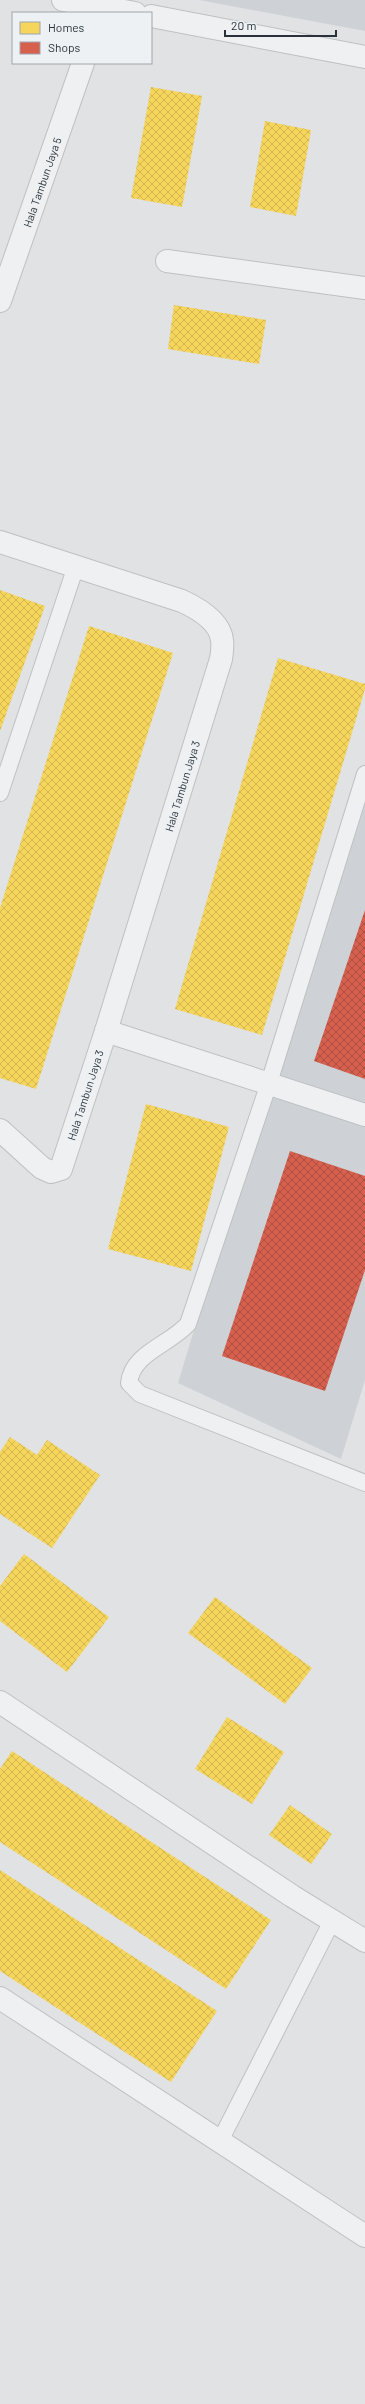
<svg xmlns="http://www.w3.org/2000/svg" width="365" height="2404" font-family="Barlow,sans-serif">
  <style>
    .built { fill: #ced2d7 }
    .homes { fill: url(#homes-cross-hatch) }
    .shops { fill: url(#shops-cross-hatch) }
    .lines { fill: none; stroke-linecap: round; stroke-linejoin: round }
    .lane-casing { stroke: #bec0c2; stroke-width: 18 }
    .street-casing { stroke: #bec0c2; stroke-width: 24 }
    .lane { stroke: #eef0f1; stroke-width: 16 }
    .street { stroke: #eef0f1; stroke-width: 22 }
    .labels { text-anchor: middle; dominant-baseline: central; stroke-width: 4; stroke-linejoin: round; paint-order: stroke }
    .street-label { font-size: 11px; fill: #29323b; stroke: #edf1f4 }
  </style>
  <defs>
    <pattern id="homes-cross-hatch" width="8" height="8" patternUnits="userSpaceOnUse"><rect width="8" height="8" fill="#f6d55c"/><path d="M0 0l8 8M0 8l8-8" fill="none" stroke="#d3b751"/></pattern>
    <pattern id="shops-cross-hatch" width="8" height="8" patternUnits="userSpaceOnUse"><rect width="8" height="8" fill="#d6604d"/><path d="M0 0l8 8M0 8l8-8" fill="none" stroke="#ae5041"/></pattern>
  </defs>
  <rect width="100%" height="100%" fill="#e0e2e4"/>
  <!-- built -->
  <path class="built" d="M199 0H365V31Z
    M365 764V1380L341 1459 178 1383Z"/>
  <!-- homes -->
  <path class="homes" d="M151 87 202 96 182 207 131 198Z
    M265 121 311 130 296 216 250 207Z
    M174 305 266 320 259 364 168 349Z
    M0 590 45 606 0 731Z
    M89 626 173 653 36 1089 0 1078V908Z
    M278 658 365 684V689L262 1035 175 1009Z
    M146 1104 229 1127 191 1271 108 1249Z
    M10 1437 37 1455 47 1440 100 1475 52 1548 0 1514V1452Z
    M24 1554 109 1617 67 1672 0 1621V1586Z
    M215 1597 312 1668 285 1704 188 1633Z
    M227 1717 284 1752 252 1804 195 1769Z
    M12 1751 271 1920 226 1989 0 1842V1769Z
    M290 1805 332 1834 311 1864 269 1835Z
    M0 1870 217 2011 171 2082 0 1971Z"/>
  <!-- shops -->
  <path class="shops" d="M365 910V1079L314 1061Z
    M290 1151 365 1176V1270L325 1391 222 1356Z"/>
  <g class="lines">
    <defs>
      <path id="lane" d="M365 774 269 1083 188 1324C169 1345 132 1353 129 1383L140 1394 365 1483
        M0 793 76 566
        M220 2141 332 1921"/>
      <g id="street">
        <path d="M63 0 135 13"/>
        <path d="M151 16 365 57"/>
        <path d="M167 261 365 288"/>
        <path id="s1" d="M0 301 83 63"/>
        <path d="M0 542 182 601C197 608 220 621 222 640 223 646 222 653 221 659L106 1031 61 1169 51 1172 42 1168 0 1130"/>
        <path d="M106 1031 365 1115"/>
        <path d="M0 1702 292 1896 365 1941"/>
        <path d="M0 1998 365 2236"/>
      </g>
    </defs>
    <!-- lane casing -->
    <use href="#lane" class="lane-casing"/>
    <!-- street casing -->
    <use href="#street" class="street-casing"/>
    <!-- lane -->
    <use href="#lane" class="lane"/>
    <!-- street -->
    <use href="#street" class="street"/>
  </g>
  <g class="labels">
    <!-- street labels -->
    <g class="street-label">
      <text stroke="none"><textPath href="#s1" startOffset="126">Hala Tambun Jaya 5</textPath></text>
      <text transform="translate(182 786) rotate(-73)">Hala Tambun Jaya 3</text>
      <text transform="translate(85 1095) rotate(-72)">Hala Tambun Jaya 3</text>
    </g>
  </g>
  <!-- legend -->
  <rect x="12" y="12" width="140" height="52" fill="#edf1f4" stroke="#9fa5aa"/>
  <rect x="20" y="22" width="20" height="12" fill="#f6d55c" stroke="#9fa5aa"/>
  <text x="48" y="32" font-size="12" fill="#29323b">Homes</text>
  <rect x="20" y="42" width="20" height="12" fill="#d6604d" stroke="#9fa5aa"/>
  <text x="48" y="52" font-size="12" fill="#29323b">Shops</text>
  <!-- scale -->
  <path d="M225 30v6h111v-6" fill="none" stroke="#29323b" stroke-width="2"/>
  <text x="231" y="30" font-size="12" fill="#29323b" stroke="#edf1f4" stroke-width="3" paint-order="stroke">20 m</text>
</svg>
